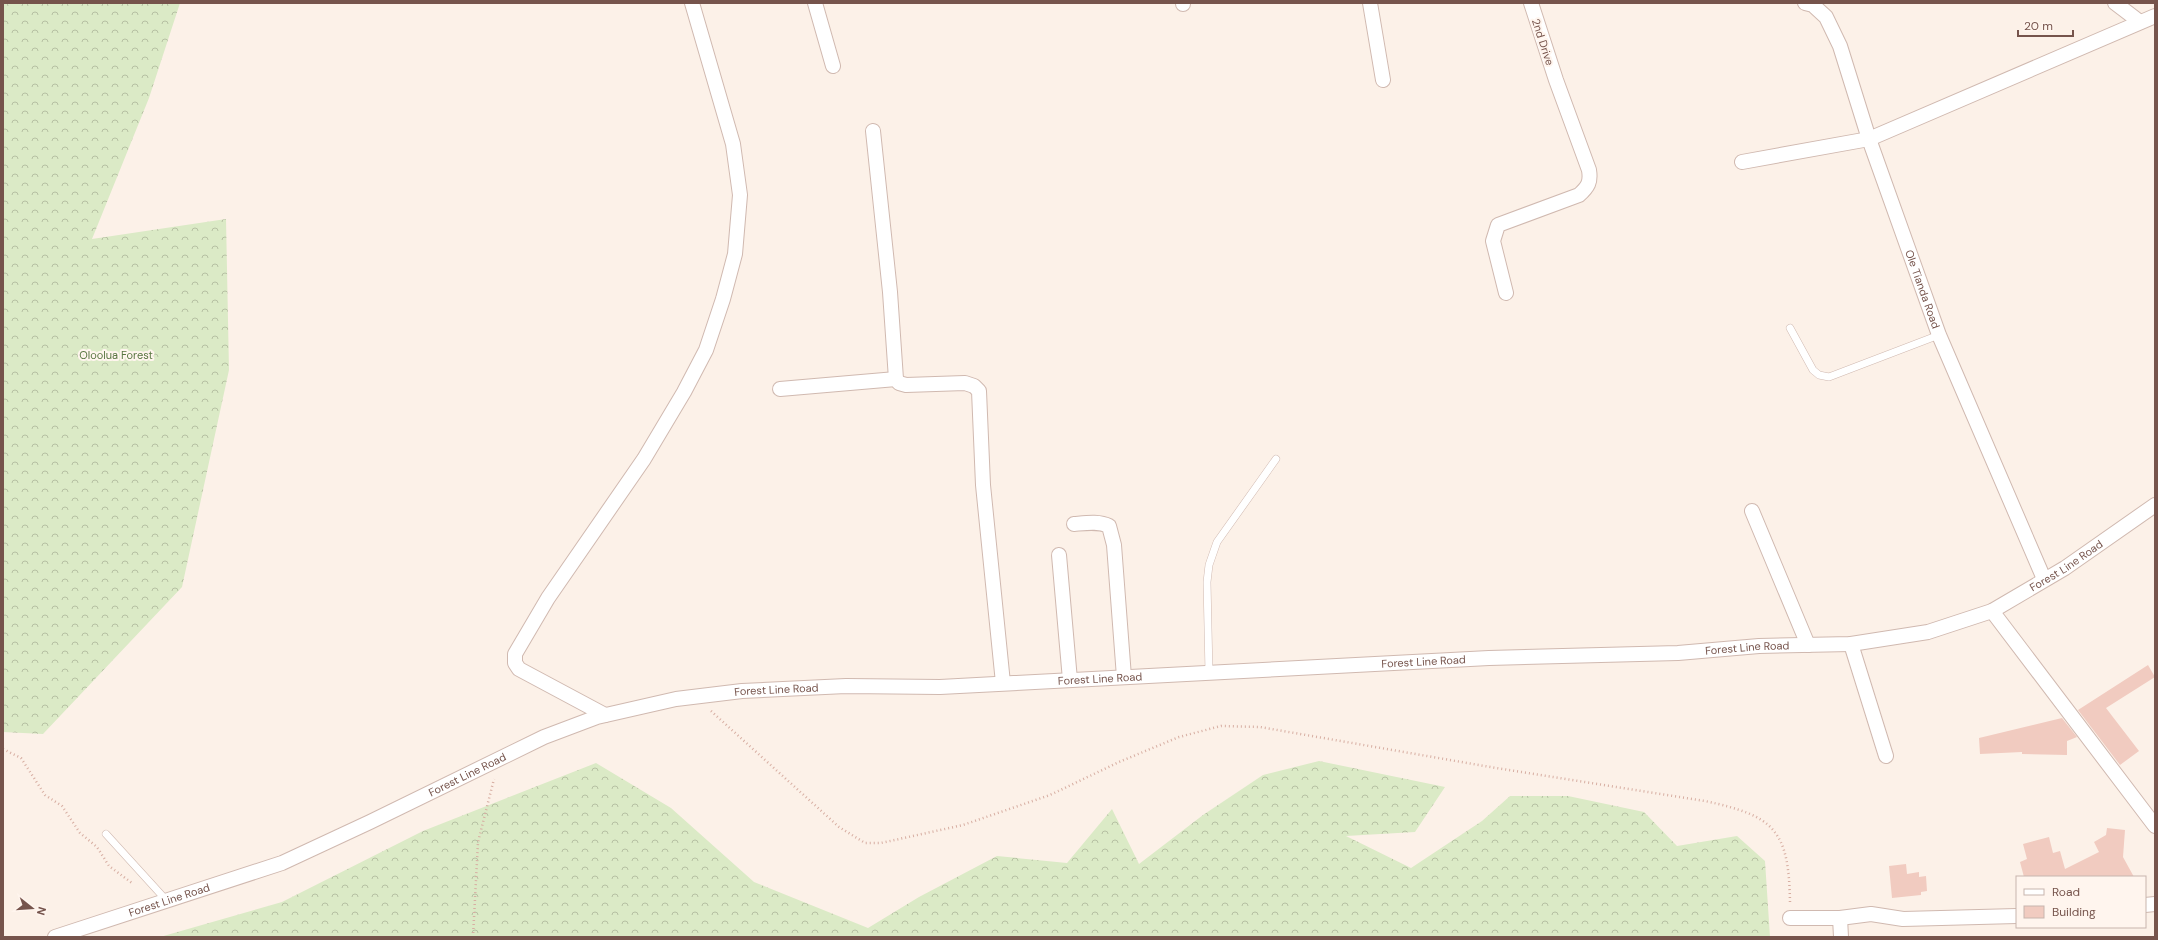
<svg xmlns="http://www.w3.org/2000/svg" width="2158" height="940" font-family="'DM Sans',sans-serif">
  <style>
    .forest { fill: url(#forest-crowns) }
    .building { fill: #f1cbc0 }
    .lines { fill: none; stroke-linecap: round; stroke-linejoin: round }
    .lane-casing { stroke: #d0b9b0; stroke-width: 8 }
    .street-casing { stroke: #d0b9b0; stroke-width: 16 }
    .path { stroke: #d7aea2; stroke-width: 2.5; stroke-dasharray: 1 3; stroke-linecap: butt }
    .lane { stroke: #fff; stroke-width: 7 }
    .street { stroke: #fff; stroke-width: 14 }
    .labels { text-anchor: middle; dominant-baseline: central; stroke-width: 4; stroke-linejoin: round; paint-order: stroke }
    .street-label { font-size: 11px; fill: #76544c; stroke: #fff5ee }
    .park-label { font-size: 11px; fill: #597641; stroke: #fff5ee }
  </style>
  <defs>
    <pattern id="forest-crowns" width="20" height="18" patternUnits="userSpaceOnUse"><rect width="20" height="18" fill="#dbeac6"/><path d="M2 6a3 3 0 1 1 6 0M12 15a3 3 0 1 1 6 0" fill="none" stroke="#b6c0a3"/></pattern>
  </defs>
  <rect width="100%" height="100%" fill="#fcf1e8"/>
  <!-- forest -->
  <path class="forest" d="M3 3H180L149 98 92 239 226 219 229 370 182 587 43 734 3 732Z
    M1319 761 1445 787 1415 832 1346 836 1411 868 1482 821 1510 796H1568L1644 812 1677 846 1737 836 1765 861 1770 937H160L282 902 423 831 596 763 671 808 754 882 868 928 919 897 997 856 1067 863 1112 809 1139 864 1203 815 1263 775Z"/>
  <!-- building -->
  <path class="building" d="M2148 665 2155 677 2106 708 2139 751 2120 765 2078 710Z
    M2062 718 2077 737 2067 741V755L2022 754V752L1980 754 1979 738Z
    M2107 828 2125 830 2123 857 2134 877H2024L2020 862 2027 859 2023 844 2049 837 2053 853 2060 851 2065 869 2099 852 2094 842 2106 835Z
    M1906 864 1907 874 1919 872V877L1926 876 1927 891 1921 892V895L1892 898 1889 866Z"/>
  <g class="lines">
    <defs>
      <path id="lane" d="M1790 328 1813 370 1819 375 1829 377 1939 335
        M1209 673 1207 582 1209 565 1217 542 1276 459
        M106 834 167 901"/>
      <g id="street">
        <path d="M815 3 833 66"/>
        <path d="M1370 3 1383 80"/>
        <path id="s1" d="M1805 3 1813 5 1826 17 1840 46 1869 139 1939 335 2044 579"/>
        <path d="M2115 3 2140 22"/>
        <path d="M1183 4V3"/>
        <path d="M873 131 890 292 896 379 899 383 906 385 965 383 974 386 979 391 983 485 1003 683"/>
        <path d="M1742 162 1869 139 2155 16"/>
        <path d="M1506 293 1493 241 1498 225 1579 195C1588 187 1591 182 1589 170L1556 80 1531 3"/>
        <path d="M780 389 896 379"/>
        <path d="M1752 511 1808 645"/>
        <path d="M1074 524C1086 523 1099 521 1109 526L1114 545 1124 677"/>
        <path d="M1059 555 1070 680"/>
        <path d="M1992 611 2155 826"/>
        <path d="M1851 644 1886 756"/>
        <path d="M605 715 519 669 515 663V654L548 598 644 459 684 392 706 350 723 299 735 254 740 195 733 144 692 3"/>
        <path d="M2145 905 2155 904"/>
        <path d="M1790 918H1840L1871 914 1903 919 2017 916"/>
        <path d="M1840 918 1841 937"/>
        <path id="s2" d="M55 937 282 863 370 822 544 737 597 717 676 699 742 691 846 686 940 687 1489 658 1678 653 1759 646 1851 644 1928 632 1992 611 2065 568 2155 505"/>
      </g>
    </defs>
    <!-- lane casing -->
    <use href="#lane" class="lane-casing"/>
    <!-- street casing -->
    <use href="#street" class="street-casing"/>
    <!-- path -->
    <path class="path" d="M711 711 839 827 865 843H881L963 825 1050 795 1119 762 1179 737 1221 726 1260 727 1496 768 1705 801C1774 816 1789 829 1790 903
      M3 749 21 758 45 795 62 806 80 833 97 847 109 866 132 883
      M473 937 478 842 494 779"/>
    <!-- lane -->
    <use href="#lane" class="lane"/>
    <!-- street -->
    <use href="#street" class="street"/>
  </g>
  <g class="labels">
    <!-- street labels -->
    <g class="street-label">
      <text transform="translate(1543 42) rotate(72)">2nd Drive</text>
      <text stroke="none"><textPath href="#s1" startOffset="315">Ole Tianda Road</textPath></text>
      <text stroke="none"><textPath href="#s2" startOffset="2076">Forest Line Road</textPath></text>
      <text stroke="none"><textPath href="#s2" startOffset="1740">Forest Line Road</textPath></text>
      <text stroke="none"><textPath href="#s2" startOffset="1416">Forest Line Road</textPath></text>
      <text stroke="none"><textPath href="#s2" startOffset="1092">Forest Line Road</textPath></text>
      <text stroke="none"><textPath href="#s2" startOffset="768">Forest Line Road</textPath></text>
      <text stroke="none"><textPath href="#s2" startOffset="444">Forest Line Road</textPath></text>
      <text stroke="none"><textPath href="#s2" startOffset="120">Forest Line Road</textPath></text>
    </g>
    <!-- park labels -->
    <g class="park-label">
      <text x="116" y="355">Oloolua Forest</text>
    </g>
  </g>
  <!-- border -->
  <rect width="2158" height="940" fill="none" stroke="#76544c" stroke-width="8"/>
  <!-- legend -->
  <rect x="2016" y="876" width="130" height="52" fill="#fff5ee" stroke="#c8b5ad"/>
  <rect x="2024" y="889" width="20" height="6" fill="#ffffff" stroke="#c8b5ad"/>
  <text x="2052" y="896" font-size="12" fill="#76544c">Road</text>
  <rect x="2024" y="906" width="20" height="12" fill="#f1cbc0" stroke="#c8b5ad"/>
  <text x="2052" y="916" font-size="12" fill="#76544c">Building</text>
  <!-- north arrow -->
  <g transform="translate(32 908) rotate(107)" stroke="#fff5ee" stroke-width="3" paint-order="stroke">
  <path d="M0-3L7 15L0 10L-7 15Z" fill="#76544c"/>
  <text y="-6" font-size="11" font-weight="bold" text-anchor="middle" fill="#76544c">N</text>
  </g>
  <!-- scale -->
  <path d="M2018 30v6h55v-6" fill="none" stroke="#76544c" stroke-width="2"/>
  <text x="2024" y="30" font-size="12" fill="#76544c" stroke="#fff5ee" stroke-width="3" paint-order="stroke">20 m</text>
</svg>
